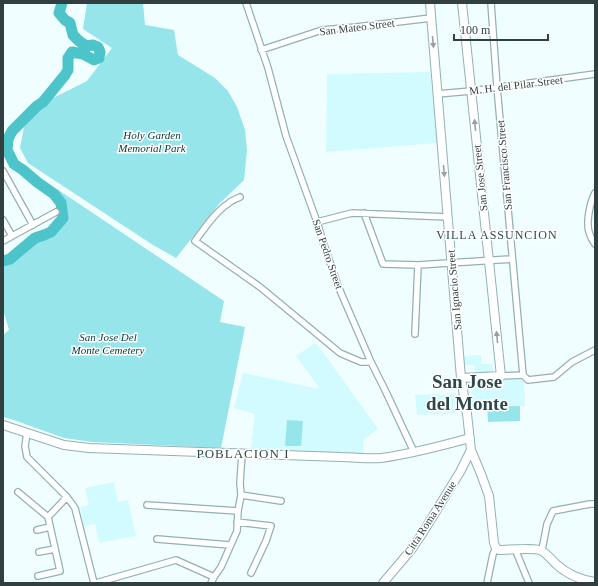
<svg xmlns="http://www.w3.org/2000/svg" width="598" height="586" font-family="'Times New Roman',serif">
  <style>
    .built { fill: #d1fbfe }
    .green { fill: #96e5ea }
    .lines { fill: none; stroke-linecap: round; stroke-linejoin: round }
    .river { stroke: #4dc3ca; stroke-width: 11 }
    .street-casing { stroke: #92b1b3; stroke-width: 8 }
    .secondary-casing { stroke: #92b1b3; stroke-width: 10 }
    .street { stroke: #fff; stroke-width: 5.5 }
    .secondary { stroke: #fff; stroke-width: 8 }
    .oneway { fill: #989fa0 }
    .labels { text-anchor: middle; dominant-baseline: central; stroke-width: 3; stroke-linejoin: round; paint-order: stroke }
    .street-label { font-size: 11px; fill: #323f40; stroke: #fff }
    .park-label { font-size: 11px; font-style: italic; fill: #00373b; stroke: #fff }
    .neighbourhood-label { font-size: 12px; letter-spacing: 1px; fill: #2d494b; stroke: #fff }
    .quarter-label { font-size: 13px; letter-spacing: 1px; fill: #2d494b; stroke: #fff }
    .town-label { font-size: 19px; font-weight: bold; fill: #2d494b; stroke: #fff }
  </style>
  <rect width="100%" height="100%" fill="#f1feff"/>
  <!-- built -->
  <path class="built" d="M430 72 437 143 326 152 327 74Z
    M315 343 320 348 378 429 363 440 364 454 251 449 255 414 234 408 243 373 320 389 296 356Z
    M481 355V364H493V373L475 374V365H463V356Z
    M524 380 525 406 472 407 471 381Z
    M440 394V395L456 394 457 413 442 414 440 398 441 414 417 415 415 395Z
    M114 482 118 502 128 500 136 536 99 543 95 524 84 526 80 507 89 505 85 488Z"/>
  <!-- green -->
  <path class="green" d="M87 3H143L145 25 174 30 178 55 215 78 228 91 237 107 245 130 247 150 244 180 219 204 176 258 153 245 28 163 20 148 24 127 47 101 87 81 112 48 83 29Z
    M57 189 224 301 220 322 245 327 221 448 92 442 64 438 11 419 3 417V335L9 330 4 313H3V267C17 260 25 257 31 242L51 238 56 231 67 219Z
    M520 406V421L488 422 487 407Z
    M287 420 303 421 301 446H285Z"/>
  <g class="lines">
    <!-- river -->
    <path class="river" d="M3 261 10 259 35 238 44 235 51 232 63 218 61 203 54 194 37 182 23 170 14 164 7 150 8 139 12 131 37 106 43 102 65 75 68 70V58L72 52 83 54 94 60 99 58 100 52 98 47 93 45 86 46 79 41 73 35 70 23 65 20 59 13 62 3"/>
    <defs>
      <path id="street" d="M246 3 268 68 286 136 317 222 323 242 338 286 371 362 386 392 414 452
        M491 3 497 87 523 375
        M261 50 322 30 356 27 431 18
        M437 94 471 91 595 74
        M3 171 33 225
        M595 193C590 202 586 222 589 232 590 236 592 240 595 244
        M240 197C236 199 232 200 229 203 215 212 205 228 195 241L260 287 340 353 361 362H371
        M364 213 383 264 418 265 512 259
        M3 220 12 236
        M317 222 352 213 448 217
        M3 241 56 212
        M415 334 418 265
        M523 375 528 380 554 377 572 362 595 350
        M501 376 523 375
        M27 433 25 446 27 457 67 497 75 508 94 583
        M18 492 48 517 60 571 38 576
        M241 495 281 501
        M147 505 238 511
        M48 517 67 497
        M237 522 271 526 266 541 251 573
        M37 530 50 527
        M157 539 230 545
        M515 549 529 583
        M542 550 547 524 553 511 590 504H595
        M39 552 55 549
        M96 583 176 560 214 577
        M211 583 214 577 221 567 237 531 238 511 241 495 240 483 242 454
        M487 583 493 554 496 548"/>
      <path id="secondary" d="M430 3 461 378 467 414 471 450 481 474 489 496 494 543 496 548 499 550C509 550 535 547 542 551 547 554 552 560 556 564 567 574 580 580 595 582
        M461 378 501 376 462 3
        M3 425 64 445 89 448 341 457C354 457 368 459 381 458 411 454 441 446 470 438
        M383 583 411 550 422 534 460 472 471 450"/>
    </defs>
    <!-- street casing -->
    <use href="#street" class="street-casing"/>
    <!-- secondary casing -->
    <use href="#secondary" class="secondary-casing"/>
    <!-- street -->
    <use href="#street" class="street"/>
    <!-- secondary -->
    <use href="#secondary" class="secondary"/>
  </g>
  <!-- one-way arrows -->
  <defs><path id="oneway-solid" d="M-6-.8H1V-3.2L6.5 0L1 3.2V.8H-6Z"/></defs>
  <g class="oneway">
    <use href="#oneway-solid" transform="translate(433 42) rotate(85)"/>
    <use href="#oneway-solid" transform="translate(475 125) rotate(-96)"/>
    <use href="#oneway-solid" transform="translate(444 171) rotate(85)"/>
    <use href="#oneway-solid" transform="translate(497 337) rotate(-96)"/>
  </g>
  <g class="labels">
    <!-- street labels -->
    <g class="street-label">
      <text transform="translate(357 27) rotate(-7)">San Mateo Street</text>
      <text transform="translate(516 85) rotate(-7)">M. H. del Pilar Street</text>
      <text transform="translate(504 165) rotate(-95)">San Francisco Street</text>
      <text transform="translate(480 178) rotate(-96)">San Jose Street</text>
      <text transform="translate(328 254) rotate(71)">San Pedro Street</text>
      <text transform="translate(454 290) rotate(-95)">San Ignacio Street</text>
      <text transform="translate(430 518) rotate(-57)">Citta Roma Avenue</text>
    </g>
    <!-- park labels -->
    <g class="park-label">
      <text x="152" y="135">Holy Garden<tspan x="152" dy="13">Memorial Park</tspan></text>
      <text x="108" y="337">San Jose Del<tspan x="108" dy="13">Monte Cemetery</tspan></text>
    </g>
    <!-- neighbourhood labels -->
    <g class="neighbourhood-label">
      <text x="497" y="235">VILLA ASSUNCION</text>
    </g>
    <!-- quarter labels -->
    <g class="quarter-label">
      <text x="243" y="453">POBLACION I</text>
    </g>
    <!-- town labels -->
    <g class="town-label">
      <text x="467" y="381">San Jose<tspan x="467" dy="22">del Monte</tspan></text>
    </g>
  </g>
  <!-- border -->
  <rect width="598" height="586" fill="none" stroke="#323f40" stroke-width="8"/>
  <!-- scale -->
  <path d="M454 34v6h94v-6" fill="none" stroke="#323f40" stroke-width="2"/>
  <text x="460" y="34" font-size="12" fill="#323f40" stroke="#ffffff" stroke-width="3" paint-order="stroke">100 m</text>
</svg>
